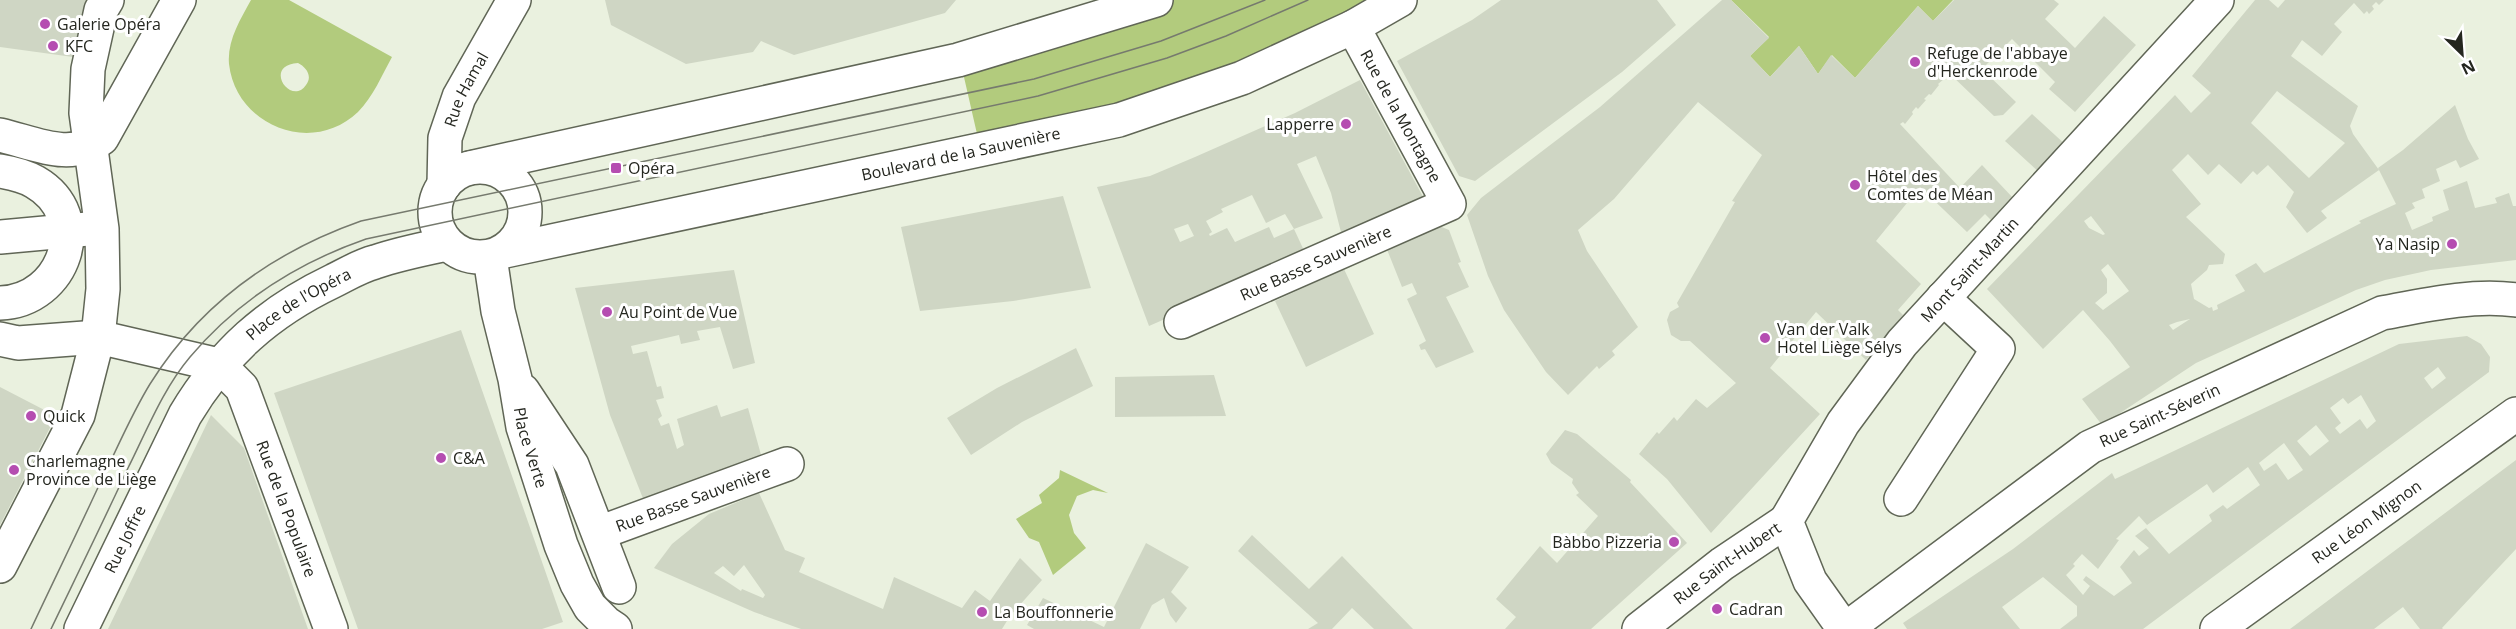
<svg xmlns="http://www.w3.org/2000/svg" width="2516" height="629" font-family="'Open Sans',sans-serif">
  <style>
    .grass { fill: #b2cb7d; fill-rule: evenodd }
    .building { fill: #cfd6c4; fill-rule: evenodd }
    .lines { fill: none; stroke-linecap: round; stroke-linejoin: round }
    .minor-casing { stroke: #606656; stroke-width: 36 }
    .minor { stroke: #fff; stroke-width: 33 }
    .tram { stroke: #767a6e; stroke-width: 1.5 }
    .poi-dot { fill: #b54db1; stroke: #fff; stroke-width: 2 }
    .labels { text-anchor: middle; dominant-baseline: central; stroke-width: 6; stroke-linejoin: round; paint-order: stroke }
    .poi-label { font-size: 16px; fill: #24261f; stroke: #fff; text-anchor: start }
    .street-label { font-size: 16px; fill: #24261f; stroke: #fff }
  </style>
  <rect width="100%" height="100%" fill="#eaf1df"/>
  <!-- grass -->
  <path class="grass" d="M251 0H289L392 57C382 75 373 97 358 112 312 156 236 126 229 64 227 41 240 20 251 0ZM298 63C306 67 313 76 306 85 291 107 262 65 298 63Z
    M1169 0H1392L1241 74 980 147 961 64Z
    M1731 0H1953L1933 21 1918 6 1855 78 1832 55 1818 74 1799 46 1770 77 1750 56 1769 37Z
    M1060 470 1108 493 1093 490 1077 496 1069 515 1074 533 1086 548 1053 575 1039 542 1029 538 1016 519 1042 503 1039 495 1059 478Z"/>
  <!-- building -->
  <path class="building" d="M0 0H101L73 57 0 47Z
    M605 0H956L945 13 794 55 761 41 753 52 686 64 611 25Z
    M1501 0H1657L1676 25 1622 72 1475 181 1459 176 1397 61 1472 20Z
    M1722 0H1731L1769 38 1750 56 1770 77 1799 46 1818 74 1831 55 1855 78 1918 6 1933 21 1954 0H2054L2059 4 2045 19 2075 48 2104 16 2136 45 2075 112 2049 89 2055 82 2012 39 1982 69 2016 102 2003 115 1994 116 1950 74 1938 84 1939 85 1931 95 1929 94 1924 99 1926 100 1918 109 1916 107 1912 112 1913 114 1905 124 1903 122 1900 124 1960 188 1982 165 2014 199 1992 221 1985 214 1967 232 1920 187 1876 241 1921 284 1898 310 1903 315 1866 360 1816 312 1770 368 1820 414 1711 533 1667 479 1639 454 1657 432 1659 434 1674 417 1677 421 1696 399 1707 408 1736 383 1690 341H1681L1671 335 1667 320 1670 312 1679 307 1677 303 1735 202 1732 201 1762 155 1698 102 1614 199 1578 230 1587 251 1638 327 1612 351 1615 355 1599 369 1597 366 1568 395 1546 372 1504 310 1488 276 1467 215 1481 198 1600 107Z
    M2255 0H2269L2278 8 2285 0H2384L2379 5 2376 2 2372 6 2374 9 2369 14 2367 11 2364 14 2354 3 2334 24 2342 32 2322 56 2302 40 2291 56 2358 106 2350 126 2353 134 2379 170 2321 211 2327 218 2307 233 2286 207 2294 192 2268 165 2257 175 2253 171 2241 184 2219 164 2208 175 2188 154 2172 170 2201 204 2186 217 2225 254 2223 264 2209 265 2207 270 2191 284 2194 299 2209 308 2212 307 2213 311 2218 309 2217 305 2245 291 2235 275 2256 263 2264 273 2361 223 2359 221 2396 204 2378 168 2403 150 2455 105 2468 139 2479 159 2460 168 2456 160 2436 169 2440 181 2422 189 2425 198 2412 203 2415 208 2405 213 2412 230 2433 221 2432 217 2449 210 2443 190 2467 181 2475 208 2497 203 2495 198 2509 193 2513 206H2516V260L2431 270 2385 280 2356 290 2196 363 2102 425 2082 399 2130 367 2110 341 2083 310 2043 349 1987 289 2175 95 2191 113 2211 93 2192 76ZM2277 91 2345 143 2309 178 2251 123ZM2091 216 2105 234 2103 235 2089 228 2084 221ZM2108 264 2129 291 2103 310 2095 303 2107 293V279L2101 270ZM2190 319 2173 330 2169 325 2177 322Z
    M1360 80 1428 206 1343 240 1331 193 1316 156 1297 164 1323 218 1294 229 1285 214 1266 223 1252 195 1221 209 1223 212 1206 221 1212 232 1209 234 1210 236 1227 228 1235 242 1269 227 1274 238 1294 229 1307 257 1149 326 1097 187 1150 176 1195 157 1295 113ZM1188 224 1194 236 1180 242 1174 229Z
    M2032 114 2067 146 2041 174 2005 141Z
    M1063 196 1091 288 1013 301 920 311 901 227Z
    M1432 223 1449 230 1461 262 1458 263 1469 287 1446 297 1474 352 1436 368 1425 349 1421 350 1419 345 1426 341 1407 299 1417 294 1412 283 1402 287 1384 242Z
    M1344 269 1374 334 1306 367 1275 301Z
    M734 270 755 363 733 369 720 327 697 331 700 340 681 344 679 335 631 346 633 354 647 351 657 387 661 386 664 398 656 400 662 416 658 419 661 426 669 423 677 449 684 445 677 419 717 405 721 417 748 408 763 462 644 501 610 415 575 288Z
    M461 330 563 622 542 629H358L274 393Z
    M2467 336 2481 344 2490 357 2489 372 2143 629H2060L2077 616V606L2043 577 2002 607 2020 629H1907L1903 623 2013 549 2112 473 2115 479 2399 344ZM2438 367 2446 378 2432 389 2424 378ZM2361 395 2376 421 2367 429 2360 419 2340 434 2335 428 2341 423 2330 408 2343 398 2348 404ZM2316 425 2329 441 2310 456 2297 441ZM2284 443 2303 470 2288 480 2276 463 2264 471 2259 463ZM2248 467 2260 485 2227 509 2223 505 2209 515 2212 521 2169 554 2146 528 2135 536 2149 548 2139 556 2134 550 2120 567 2132 583 2114 596 2086 576 2083 580 2090 586 2083 595 2066 575 2075 566 2073 564 2082 554 2098 569 2119 540 2116 539 2139 516 2147 525 2207 484 2213 493Z
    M1076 348 1093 386 1022 422 971 455 947 418 997 388Z
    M1214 375 1226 416 1115 417V377Z
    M0 387 56 416 0 525Z
    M211 415 244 448 308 629H108Z
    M1565 430 1577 434 1631 480 1630 482 1687 543 1591 629H1505L1516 617 1496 599 1540 546 1557 563 1598 516 1576 495 1579 493 1572 483 1573 479 1551 463 1546 454Z
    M2516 460V549L2442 628 2443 629H2420L2403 607 2374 629H2290Z
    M759 493 785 550 805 558 799 572 883 609 894 577 962 608 975 590 990 601 1020 558 1042 580 1010 616 1002 629H801L754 612 654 568 672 544 709 514ZM744 565 765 595 763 598 742 589 741 591 714 573 723 566 734 576Z
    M1252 535 1309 589 1342 556 1413 629H1374L1352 608 1332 629H1308L1318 623 1238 551Z
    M1146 543 1189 567 1171 592 1187 608 1176 623 1170 615 1164 598 1152 605 1140 629H1034L1027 625 1043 598 1104 627Z"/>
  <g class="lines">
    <defs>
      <g id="minor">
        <path d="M0 135C35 143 70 162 102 138L179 0"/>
        <circle cx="480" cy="212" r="45"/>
        <path d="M469 168 958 60 1156 0"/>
        <path d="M0 171C12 173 25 176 35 182 94 216 65 301 0 303"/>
        <path id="s1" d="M444 185 445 138 459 97 514 0"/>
        <path d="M0 237 88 229"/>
        <path id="s2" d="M505 251 1119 120 1242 78 1353 27 1400 0"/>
        <path id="s3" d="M490 257 498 311 515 379 523 427 561 545 577 584 590 607 606 623 615 629"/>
        <path id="s4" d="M1181 322 1449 204 1353 27"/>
        <path id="s5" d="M0 339 18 343 98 337 219 365 242 388 331 629"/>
        <path d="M523 391 572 465 619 587"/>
        <path d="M1901 499 1998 349 1943 298"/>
        <path id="s6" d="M599 533 787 464"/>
        <path d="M0 566 78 415 98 337 103 289 102 229 86 113 88 69 101 10 107 0"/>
        <path id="s7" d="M81 629 185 415C222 353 268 312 333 281 347 274 360 266 375 262 398 254 423 249 447 244"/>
        <path id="s8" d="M1639 629 1722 564 1786 521"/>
        <path id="s9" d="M1844 629 1810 581 1786 521 1843 423 1902 343 2217 0"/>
        <path id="s10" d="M1846 629 2090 447 2382 313C2425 305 2473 294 2516 300"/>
        <path id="s11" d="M2217 629 2516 414"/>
      </g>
    </defs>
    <!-- minor casing -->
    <use href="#minor" class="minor-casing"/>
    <!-- minor -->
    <use href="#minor" class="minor"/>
    <!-- tram -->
    <path class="tram" d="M31 629C54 580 78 531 101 481 117 449 131 415 150 384 200 304 273 252 361 221L1034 79 1161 41 1265 0
      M51 629C77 575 103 522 128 468 147 430 163 389 190 357 238 300 297 263 366 239L1038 96 1167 58 1226 36 1308 0"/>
  </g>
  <!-- markers -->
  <g class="poi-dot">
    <circle cx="45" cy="24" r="6"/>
    <circle cx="53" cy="46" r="6"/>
    <circle cx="1915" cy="62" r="6"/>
    <circle cx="1346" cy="124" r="6"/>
    <rect x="610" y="162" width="12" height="12" rx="3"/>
    <circle cx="1855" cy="185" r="6"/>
    <circle cx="2452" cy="244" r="6"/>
    <circle cx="607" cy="312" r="6"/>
    <circle cx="1765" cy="338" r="6"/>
    <circle cx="31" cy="416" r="6"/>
    <circle cx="441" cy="458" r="6"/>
    <circle cx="14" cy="470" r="6"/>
    <circle cx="1674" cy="542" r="6"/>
    <circle cx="1717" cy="609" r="6"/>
    <circle cx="982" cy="612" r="6"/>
  </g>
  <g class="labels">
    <!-- poi labels -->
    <g class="poi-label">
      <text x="57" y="24">Galerie Opéra</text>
      <text x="65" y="46">KFC</text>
      <text x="1927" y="53">Refuge de l'abbaye<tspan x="1927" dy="18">d'Herckenrode</tspan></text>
      <text x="1334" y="124" text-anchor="end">Lapperre</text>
      <text x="628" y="168">Opéra</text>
      <text x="1867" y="176">Hôtel des<tspan x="1867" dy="18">Comtes de Méan</tspan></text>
      <text x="2440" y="244" text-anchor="end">Ya Nasip</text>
      <text x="619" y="312">Au Point de Vue</text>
      <text x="1777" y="329">Van der Valk<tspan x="1777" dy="18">Hotel Liège Sélys</tspan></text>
      <text x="43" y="416">Quick</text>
      <text x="453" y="458">C&amp;A</text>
      <text x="26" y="461">Charlemagne<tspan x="26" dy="18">Province de Liège</tspan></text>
      <text x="1662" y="542" text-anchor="end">Bàbbo Pizzeria</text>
      <text x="1729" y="609">Cadran</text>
      <text x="994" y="612">La Bouffonnerie</text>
    </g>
    <!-- street labels -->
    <g class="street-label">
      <text stroke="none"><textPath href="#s1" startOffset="100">Rue Hamal</textPath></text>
      <text transform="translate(1401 116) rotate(61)">Rue de la Montagne</text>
      <text stroke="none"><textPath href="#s2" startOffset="466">Boulevard de la Sauvenière</textPath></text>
      <text stroke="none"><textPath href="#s4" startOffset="147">Rue Basse Sauvenière</textPath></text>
      <text stroke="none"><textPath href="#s9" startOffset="436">Mont Saint-Martin</textPath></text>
      <text stroke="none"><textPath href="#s7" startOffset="399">Place de l'Opéra</textPath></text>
      <text stroke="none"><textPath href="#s10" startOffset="381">Rue Saint-Séverin</textPath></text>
      <text stroke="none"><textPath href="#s3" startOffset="195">Place Verte</textPath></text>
      <text stroke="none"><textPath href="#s6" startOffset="100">Rue Basse Sauvenière</textPath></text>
      <text stroke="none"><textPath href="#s5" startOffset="384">Rue de la Populaire</textPath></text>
      <text stroke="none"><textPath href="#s11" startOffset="184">Rue Léon Mignon</textPath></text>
      <text stroke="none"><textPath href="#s7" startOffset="100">Rue Joffre</textPath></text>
      <text stroke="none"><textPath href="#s8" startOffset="110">Rue Saint-Hubert</textPath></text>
    </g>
  </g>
  <!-- north arrow -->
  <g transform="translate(2462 54) rotate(155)" stroke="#ffffff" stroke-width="4.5" paint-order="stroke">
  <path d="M0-4.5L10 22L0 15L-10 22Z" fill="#24261f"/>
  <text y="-9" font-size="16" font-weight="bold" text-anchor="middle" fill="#24261f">N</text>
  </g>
</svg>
